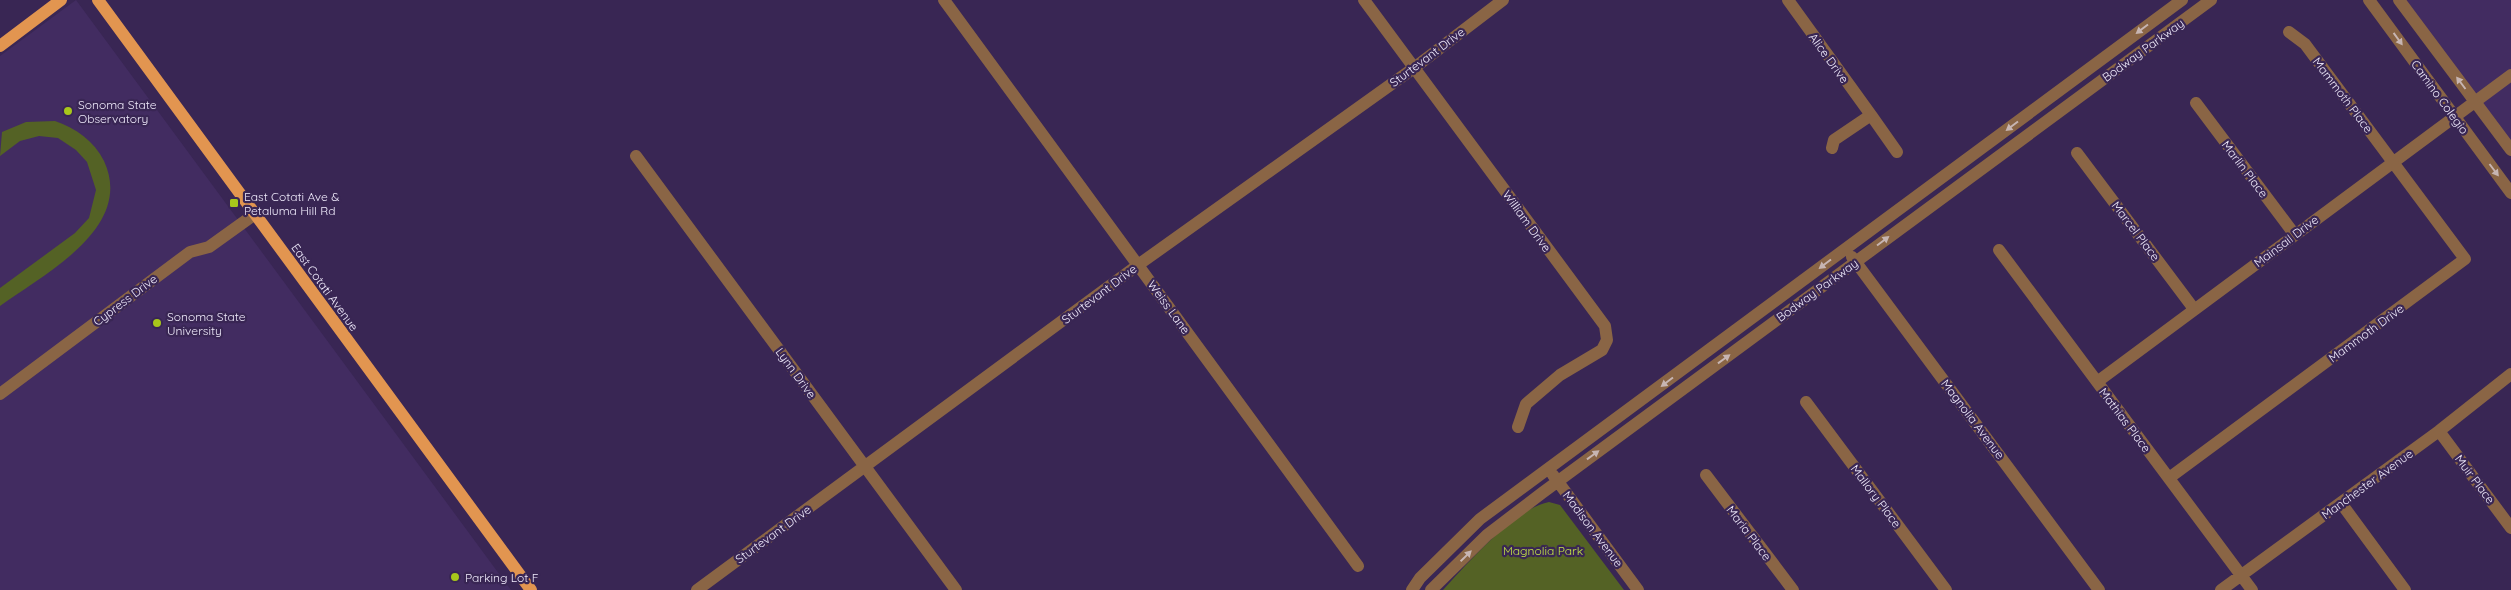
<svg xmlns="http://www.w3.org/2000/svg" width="2511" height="590" font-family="Quicksand,sans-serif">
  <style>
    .built { fill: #422c61 }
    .green { fill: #546225 }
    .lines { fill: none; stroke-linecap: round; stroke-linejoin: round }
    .minor { stroke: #8a6545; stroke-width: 12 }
    .major { stroke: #e29550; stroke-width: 12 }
    .oneway { fill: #c7b5b2 }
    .poi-dot { fill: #a8c71b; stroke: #392654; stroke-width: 2 }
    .labels { text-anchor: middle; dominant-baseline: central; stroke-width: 4.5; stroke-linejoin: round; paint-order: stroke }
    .street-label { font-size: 12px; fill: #efeafb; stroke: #392654 }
    .poi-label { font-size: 12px; fill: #efeafb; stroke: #392654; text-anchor: start }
    .park-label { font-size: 12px; fill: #c2e248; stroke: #392654 }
  </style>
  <rect width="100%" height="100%" fill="#392654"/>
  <!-- built -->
  <path class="built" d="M76 0 511 590H0V56Z
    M2399 0H2511V150Z"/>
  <!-- green -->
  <path class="green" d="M55 121C76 128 94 141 104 161 135 228 44 274 0 306V288L75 233 89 218 96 190 87 162 76 150 58 138 39 136 20 141 0 156 2 132 26 122Z
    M1549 502 1560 505 1624 590H1443C1467 564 1515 508 1549 502Z"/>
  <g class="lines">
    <!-- minor -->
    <path class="minor" d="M944 0 1358 566
      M1364 0 1605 326 1607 340 1602 350 1560 375 1526 404 1518 427
      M1788 0 1871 115 1834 140 1832 148
      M2369 0 2511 193
      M2399 0 2511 150
      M2196 103 2295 235
      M1871 115 1897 152
      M2077 153 2194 309
      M636 156 956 590
      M1999 250 2252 590
      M1852 257 2099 590
      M2097 382 2511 75
      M0 394 190 252 209 247 255 214
      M1806 402 1946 590
      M2439 431 2511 528
      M1553 475 1638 590
      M1706 475 1793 590
      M2169 478 2465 259 2305 44 2289 32
      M2341 503 2405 590
      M697 590 1138 265 1414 68 1503 0
      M1412 590 1420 578 1480 519 2182 0
      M1431 590 1487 535 1542 493 2211 0
      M2221 590 2439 431 2511 374"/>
    <!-- major -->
    <path class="major" d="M98 0 531 590
      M0 46 61 0"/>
  </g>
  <!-- one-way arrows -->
  <defs><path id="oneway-solid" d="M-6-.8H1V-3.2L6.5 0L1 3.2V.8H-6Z" transform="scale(1.25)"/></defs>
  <g class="oneway">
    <use href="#oneway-solid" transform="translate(2142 29) rotate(143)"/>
    <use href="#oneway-solid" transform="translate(2398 39) rotate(54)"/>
    <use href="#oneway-solid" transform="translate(2461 83) rotate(-127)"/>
    <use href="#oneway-solid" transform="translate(2012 126) rotate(143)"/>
    <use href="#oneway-solid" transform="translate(2494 170) rotate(53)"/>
    <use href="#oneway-solid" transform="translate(1883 241) rotate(-37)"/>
    <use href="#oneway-solid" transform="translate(1825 264) rotate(143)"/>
    <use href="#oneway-solid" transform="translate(1724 359) rotate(-36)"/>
    <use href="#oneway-solid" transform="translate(1667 382) rotate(143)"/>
    <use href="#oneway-solid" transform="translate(1593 455) rotate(-36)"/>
    <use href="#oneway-solid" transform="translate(1466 556) rotate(-44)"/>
  </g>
  <!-- markers -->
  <g class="poi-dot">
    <circle cx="68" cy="111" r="5"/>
    <rect x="229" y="198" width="10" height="10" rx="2.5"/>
    <circle cx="157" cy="323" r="5"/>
    <circle cx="455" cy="577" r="5"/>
  </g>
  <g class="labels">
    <!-- street labels -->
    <g class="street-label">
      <text transform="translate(2143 50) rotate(-36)">Bodway Parkway</text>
      <text transform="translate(1427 57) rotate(-37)">Sturtevant Drive</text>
      <text transform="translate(1829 58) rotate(54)">Alice Drive</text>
      <text transform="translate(2343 95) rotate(53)">Mammoth Place</text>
      <text transform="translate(2440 97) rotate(54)">Camino Colegio</text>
      <text transform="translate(2245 169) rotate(53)">Marlin Place</text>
      <text transform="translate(1527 221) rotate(54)">William Drive</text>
      <text transform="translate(2136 231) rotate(53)">Marcel Place</text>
      <text transform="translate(2286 241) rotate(-37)">Mainsail Drive</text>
      <text transform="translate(325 287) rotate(54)">East Cotati Avenue</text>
      <text transform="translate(1817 290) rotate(-36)">Bodway Parkway</text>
      <text transform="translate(1099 294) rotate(-37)">Sturtevant Drive</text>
      <text transform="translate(125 300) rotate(-37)">Cypress Drive</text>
      <text transform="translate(1169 307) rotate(54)">Weiss Lane</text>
      <text transform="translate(2366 333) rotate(-36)">Mammoth Drive</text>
      <text transform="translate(796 373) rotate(54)">Lynn Drive</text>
      <text transform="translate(1973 419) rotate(53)">Magnolia Avenue</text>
      <text transform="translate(2125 420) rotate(53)">Mathias Place</text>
      <text transform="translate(2475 479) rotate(53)">Muir Place</text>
      <text transform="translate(2367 484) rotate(-36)">Manchester Avenue</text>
      <text transform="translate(1876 496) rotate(53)">Mallory Place</text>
      <text transform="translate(1593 529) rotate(53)">Madison Avenue</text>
      <text transform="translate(1749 533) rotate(53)">Maria Place</text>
      <text transform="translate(773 534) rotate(-36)">Sturtevant Drive</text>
    </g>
    <!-- poi labels -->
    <g class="poi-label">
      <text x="78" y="104">Sonoma State<tspan x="78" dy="14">Observatory</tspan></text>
      <text x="244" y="196">East Cotati Ave &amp;<tspan x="244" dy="14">Petaluma Hill Rd</tspan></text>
      <text x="167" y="316">Sonoma State<tspan x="167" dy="14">University</tspan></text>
      <text x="465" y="577">Parking Lot F</text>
    </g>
    <!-- park labels -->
    <g class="park-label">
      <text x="1543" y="550">Magnolia Park</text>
    </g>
  </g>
</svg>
